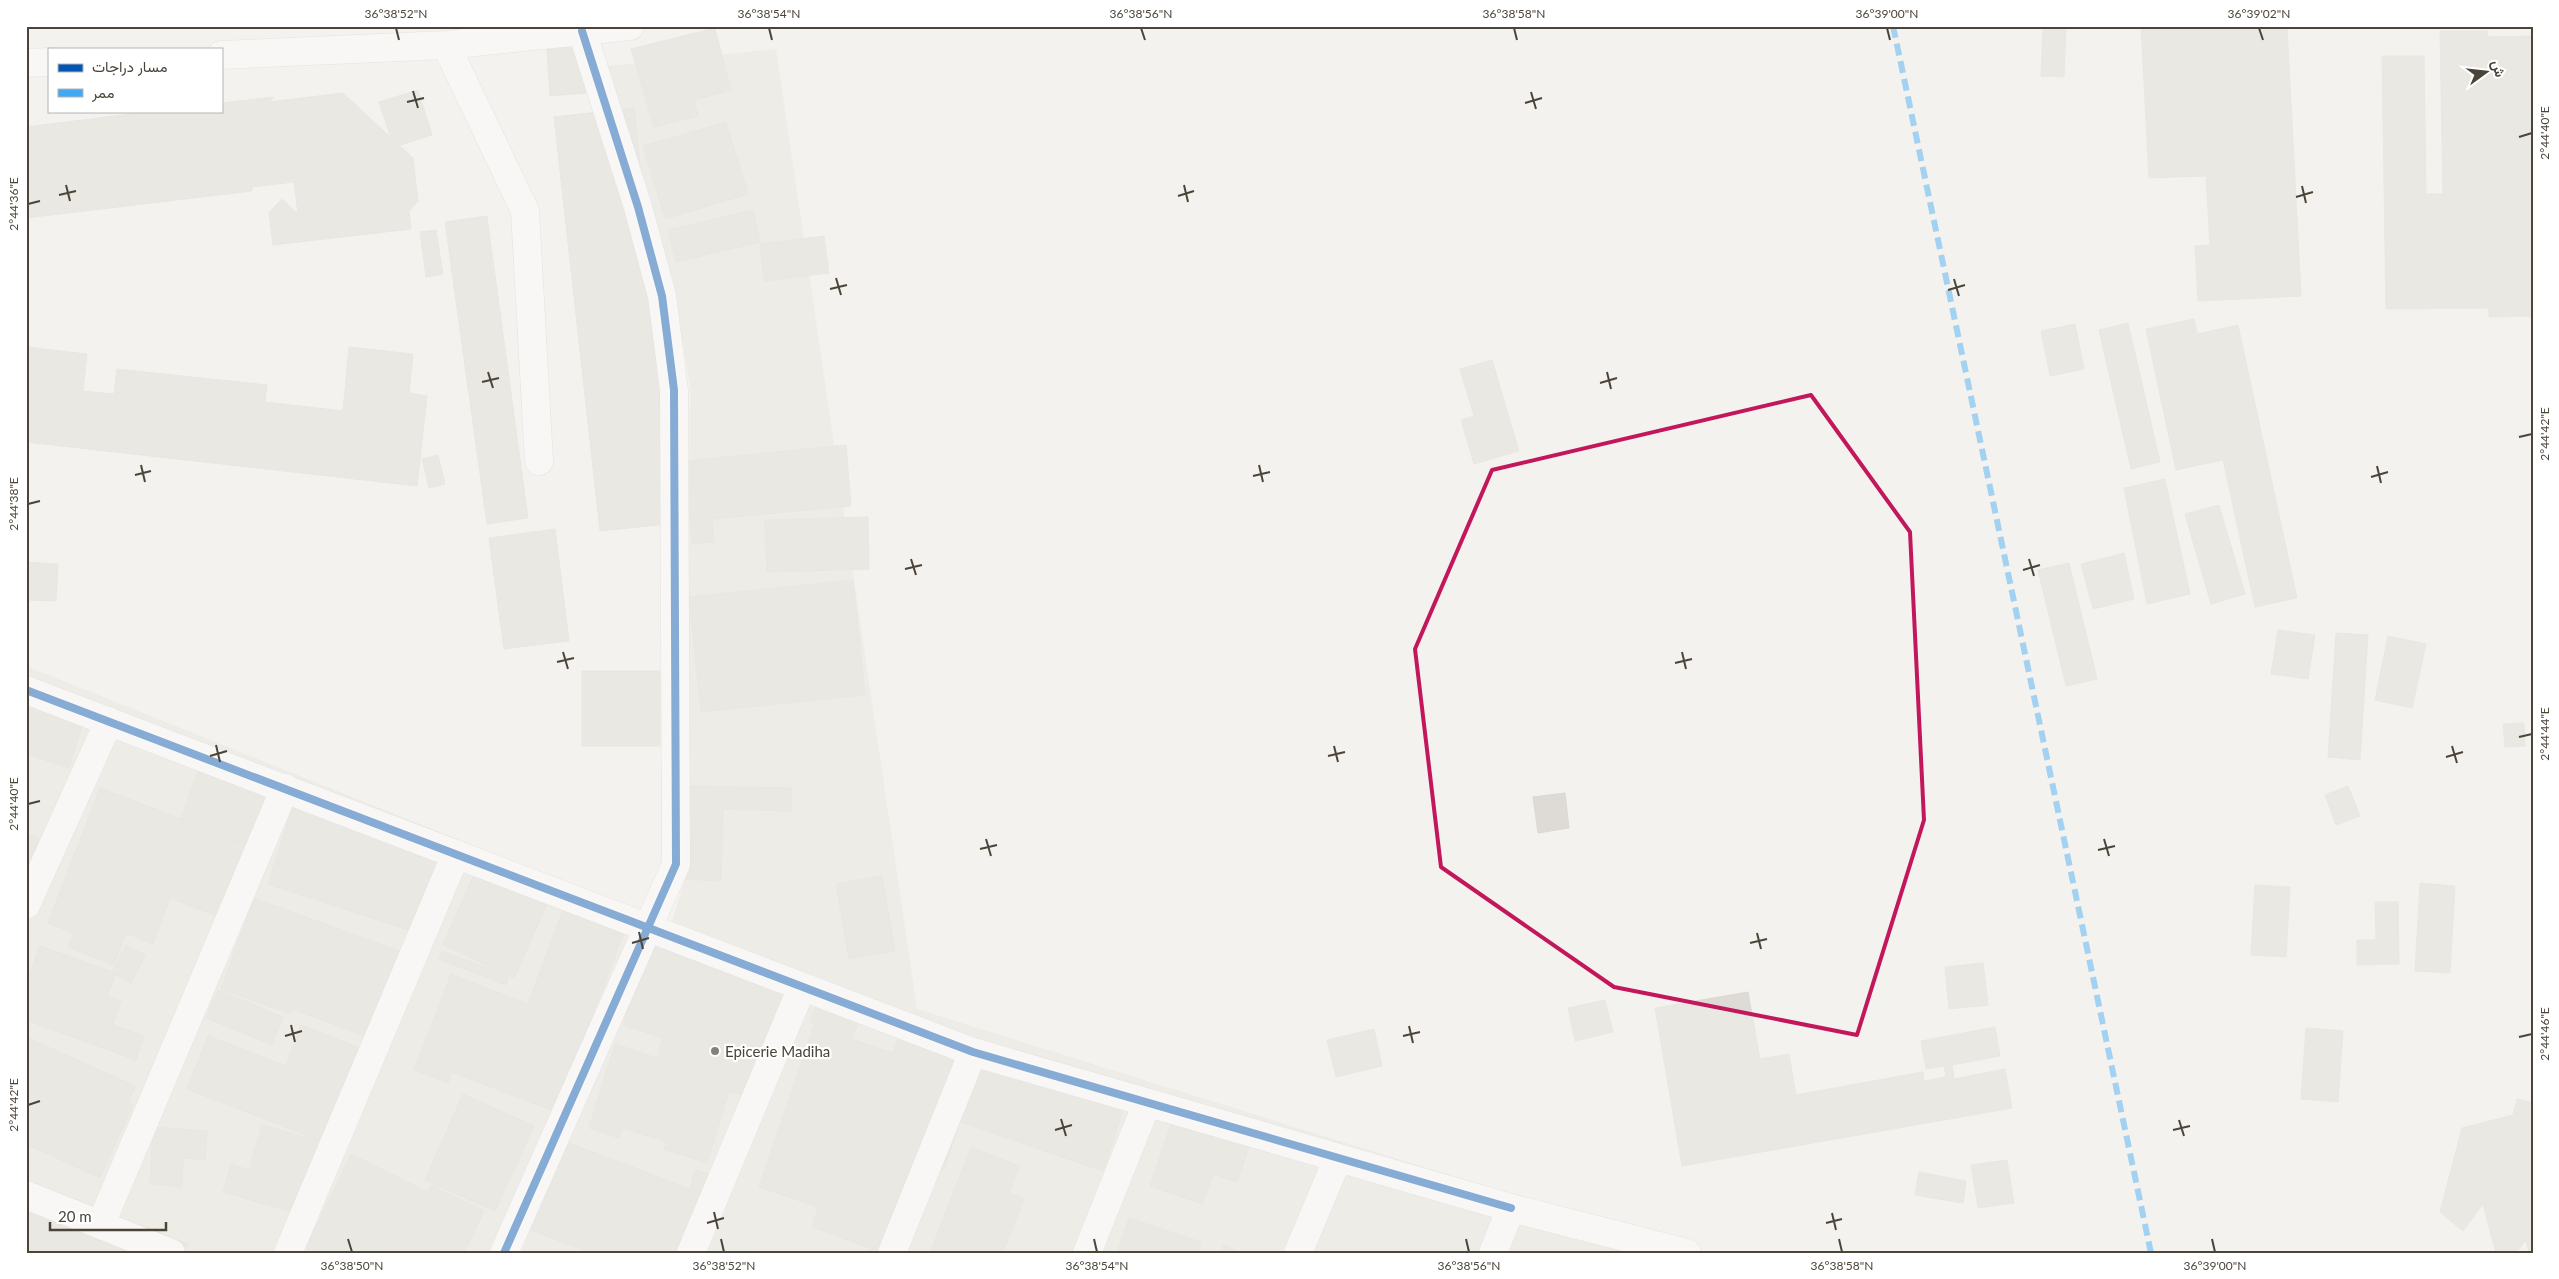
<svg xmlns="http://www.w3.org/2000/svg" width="2559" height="1279" font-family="Lato,Vazirmatn,sans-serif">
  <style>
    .residential { fill: #e7e4dc }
    .building { fill: #dedbd6; stroke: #dcd9d4 }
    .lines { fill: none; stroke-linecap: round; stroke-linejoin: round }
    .minor-casing { stroke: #d2d0cb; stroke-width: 29 }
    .minor { stroke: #fdfdfc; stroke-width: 28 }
    .quiet { stroke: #3fa9f5; stroke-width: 6; stroke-dasharray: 12 6; stroke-linecap: butt }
    .cycleway-casing { stroke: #fff; stroke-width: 11 }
    .cycleway { stroke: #0057b8; stroke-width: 8 }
    .marked { fill: none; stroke: #c2185b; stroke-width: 4; stroke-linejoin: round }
    .ticks { fill: none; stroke: #4b4439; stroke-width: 2 }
    .poi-dot { fill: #868178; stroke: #fff; stroke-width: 2 }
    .labels { text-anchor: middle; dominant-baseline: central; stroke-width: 4.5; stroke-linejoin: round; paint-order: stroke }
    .poi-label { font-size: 15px; fill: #4b4439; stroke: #fff; text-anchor: start }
    .neatline { fill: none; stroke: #4b4439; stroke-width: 2 }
    .ticks-label { font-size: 12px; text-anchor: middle; fill: #4b4439 }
  </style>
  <rect width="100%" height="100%" fill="#f4f2ee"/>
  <!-- residential -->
  <path class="residential" d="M776 49 917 1009 1699 1253H26V666L671 925 688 869 690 387 674 288 608 66Z"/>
  <!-- building -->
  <path class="building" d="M2043 26H2066L2064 77 2041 76Z
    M2141 26H2287L2301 296 2198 301 2195 246 2210 245 2206 176 2149 178Z
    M715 28 731 90 694 100 698 116 654 127 631 49Z
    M594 31 599 92 550 96 546 34Z
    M2440 31H2487L2488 37 2533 36V316L2489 317V308L2386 309 2382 56H2424L2426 194H2443Z
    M418 90 432 135 394 147 379 102Z
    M343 93 413 158 418 201 409 211 411 229 273 245 269 212 282 199 298 214 294 182 252 187V191L26 218V127L155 111H221V103L274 97 269 102Z
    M634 108 679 523 600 531 554 117Z
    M726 122 748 194 665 219 643 146Z
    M753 210 760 242 676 262 668 230Z
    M487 216 528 518 487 524 445 222Z
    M436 230 443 274 426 277 420 232Z
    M824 236 829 273 764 281 760 244Z
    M2194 319 2197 334 2238 325 2297 598 2255 607 2223 460 2176 470 2146 329Z
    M2128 323 2160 462 2131 469 2099 330Z
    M2075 324 2084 369 2050 376 2041 331Z
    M26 347 87 354 83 391 114 394 117 369 267 385 265 402 343 411 349 347 413 354 409 393 427 396 417 486 26 442Z
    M1492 360 1519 451 1474 464 1461 420 1474 416 1460 369Z
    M846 445 851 506 712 519 714 542 692 544 685 461Z
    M438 455 445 484 429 488 422 459Z
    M2165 479 2190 594 2147 604 2124 488Z
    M2219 505 2245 594 2211 604 2185 514Z
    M868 517 869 569 767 572 765 520Z
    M555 529 569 641 504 649 489 538Z
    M2124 553 2134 599 2093 609 2081 564Z
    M26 562 58 564 56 601 26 600Z
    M2069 563 2097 679 2066 686 2038 570Z
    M853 580 865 695 701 712 689 597Z
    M2278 630 2315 635 2308 679 2271 674Z
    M2336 633 2368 635 2360 760 2328 757Z
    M2388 636 2426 644 2412 708 2375 700Z
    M582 671H660V746H582Z
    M26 694 86 713 69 768 26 754Z
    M2524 723 2525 746 2505 747 2503 724Z
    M201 761 273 786 253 848 180 822Z
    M685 786 792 788 791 811 723 809 721 881 683 879Z
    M2348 786 2360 816 2336 825 2325 795Z
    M100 788 255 847 227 920 170 898 153 944 126 933 114 965 68 947 74 933 48 923Z
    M1565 793 1569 828 1538 833 1533 797Z
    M296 796 446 845 417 933 268 884Z
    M26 834 39 837 32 861 45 866 26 930Z
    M480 861 552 893 514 978 443 945Z
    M882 876 895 951 849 959 836 884Z
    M2420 883 2455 886 2450 973 2415 971Z
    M2255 885 2290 887 2286 957 2251 955Z
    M254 898 410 955 379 1041 292 1009 290 1014 221 989Z
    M567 899 628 922 556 1112 452 1072 448 1083 414 1070 451 974 528 1004Z
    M2375 902H2398L2399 964 2357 965V940H2376Z
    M649 940 790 984 755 1099 729 1091 707 1163 664 1149 667 1142 623 1128 619 1138 589 1128 615 1044 657 1058 663 1038 623 1025Z
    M126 945 145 955 131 983 112 973Z
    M40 946 116 973 107 996 121 1001 113 1025 144 1036 136 1060 26 1020V984Z
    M442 951 508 976 506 985 439 959Z
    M1983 963 1988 1005 1949 1009 1945 967Z
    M218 990 283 1017 272 1045 206 1018Z
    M1748 992 1760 1059 1789 1054 1796 1095 1923 1072 1924 1081 1946 1077 1944 1066 1926 1069 1921 1041 1995 1027 2000 1056 1952 1065 1954 1079 2005 1069 2012 1108 1682 1166 1655 1008Z
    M819 998 862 1013 852 1039 893 1053 903 1023 1063 1089 1123 1110 1103 1171 960 1122 944 1170 924 1163 894 1253H868L870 1248 812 1227 818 1207 759 1187 815 1023 810 1022Z
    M1605 1000 1613 1032 1575 1041 1568 1008Z
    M301 1025 370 1052 334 1146 187 1089 208 1036 286 1066Z
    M2306 1028 2343 1031 2338 1102 2301 1099Z
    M1374 1029 1382 1066 1336 1077 1327 1040Z
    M26 1037 135 1086 128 1103 133 1105 100 1178 26 1144Z
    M463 1094 534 1126 495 1211 425 1180Z
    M2517 1099 2533 1103V1253H2529L2526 1240 2516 1253H2496L2483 1204 2463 1231 2440 1212 2462 1128 2513 1115Z
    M1173 1118 1250 1144 1237 1182 1213 1174 1203 1204 1150 1186Z
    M262 1125 330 1144 309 1217 223 1192 231 1164 249 1170Z
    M153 1127 207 1131 205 1160 183 1158 182 1187 150 1184Z
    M564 1141 711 1197 690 1253H591L531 1230Z
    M971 1147 1019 1166 1009 1193 1024 1199 1003 1253H930Z
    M351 1154 428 1192 431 1185 484 1211 464 1253H314L306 1248Z
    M2007 1160 2014 1203 1978 1208 1971 1165Z
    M695 1170 716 1176 711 1195 690 1189Z
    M1919 1172 1966 1181 1963 1203 1915 1195Z
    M26 1180 188 1244 184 1253H26Z
    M1129 1218 1201 1242 1198 1253H1117Z
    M1224 1245 1240 1253H1220Z"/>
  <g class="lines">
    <defs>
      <path id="minor" d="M446 45 525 211 539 461
        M221 55 446 45 630 26
        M26 63 49 62
        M26 690 973 1052 1511 1208
        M26 905 109 721
        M26 1195 171 1253
        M101 1224 285 788
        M288 1253 456 854
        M504 1253 676 864 674 390 662 296 638 207 582 31
        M691 1253 802 987
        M892 1253 973 1052
        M1087 1253 1147 1103
        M1298 1253 1338 1158
        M1493 1253 1511 1208 1687 1253"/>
    </defs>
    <!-- minor casing -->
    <use href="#minor" class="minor-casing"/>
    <!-- minor -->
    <use href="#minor" class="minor"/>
    <!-- quiet -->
    <path class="quiet" d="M1893 26 2151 1253"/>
    <defs>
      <path id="cycleway" d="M26 690 973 1052 1511 1208
        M504 1253 676 864 674 390 662 296 638 207 582 31"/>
    </defs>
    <!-- cycleway casing -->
    <use href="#cycleway" class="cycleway-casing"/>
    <!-- cycleway -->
    <use href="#cycleway" class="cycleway"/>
  </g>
  <!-- marked area -->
  <path d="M0 0H2559V1279H0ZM1811 395 1910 532 1924 820 1857 1035 1614 987 1441 867 1415 649 1492 470Z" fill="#f4f2ee" fill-opacity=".55" fill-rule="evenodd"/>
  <path class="marked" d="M1811 395 1910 532 1924 820 1857 1035 1614 987 1441 867 1415 649 1492 470Z"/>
  <!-- ticks -->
  <path class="ticks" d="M396 28 399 40M769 28 772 40M1141 28 1145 40M1514 28 1517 40M1887 28 1890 40M2259 28 2263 40M413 91 418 108M1531 92 1536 109M407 102 424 98M1525 103 1542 98M2519 137 2532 133M66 185 70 201M1184 185 1188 202M2302 186 2306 203M59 195 76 191M1178 196 1194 191M2296 197 2313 192M28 204 40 201M836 278 841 295M1954 279 1959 296M830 289 847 285M1948 290 1965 285M488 372 493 388M1607 372 1611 389M482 382 499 378M1600 383 1617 378M2519 437 2532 434M141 465 145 482M1259 465 1263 482M2377 466 2381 483M135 475 151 471M1253 476 1270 472M2371 477 2388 472M28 504 40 501M911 559 916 575M2029 559 2034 576M905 569 922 565M2023 570 2040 565M563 652 568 669M1682 652 1686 669M557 662 574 658M1675 663 1692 659M2519 737 2532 734M216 745 220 762M1334 746 1338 762M2452 746 2457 763M210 756 227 751M1328 756 1345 752M2446 757 2463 752M28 804 40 801M986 839 991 856M2104 839 2109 856M980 849 997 845M2098 850 2115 846M639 932 643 949M1757 933 1761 949M632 943 649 938M1750 943 1767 939M291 1025 295 1042M1409 1026 1413 1043M285 1036 302 1031M1403 1036 1420 1032M2519 1037 2532 1034M28 1105 40 1101M1061 1119 1066 1136M2179 1120 2184 1136M1055 1130 1072 1125M2173 1130 2190 1126M714 1212 718 1229M1832 1213 1836 1230M707 1223 724 1218M1826 1223 1842 1219M348 1239 352 1252M721 1239 724 1252M1094 1239 1097 1252M1466 1239 1469 1252M1839 1239 1842 1252M2212 1239 2215 1252"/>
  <!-- markers -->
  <circle class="poi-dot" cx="715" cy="1051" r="5"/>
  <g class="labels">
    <!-- poi labels -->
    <g class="poi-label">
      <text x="725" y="1051">Epicerie Madiha</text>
    </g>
  </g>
  <!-- border -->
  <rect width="2559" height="1279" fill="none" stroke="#ffffff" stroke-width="55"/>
  <!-- legend -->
  <rect x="48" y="48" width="175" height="65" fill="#ffffff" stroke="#b7b4b0"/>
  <rect x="58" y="64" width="25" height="8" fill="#0057b8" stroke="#b7b4b0"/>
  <text x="92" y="72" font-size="15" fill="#4b4439">مسار دراجات</text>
  <rect x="58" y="89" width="25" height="8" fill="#3fa9f5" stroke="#b7b4b0"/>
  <text x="92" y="98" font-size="15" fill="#4b4439">ممر</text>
  <!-- north arrow -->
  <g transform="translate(2486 72) rotate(75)" stroke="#ffffff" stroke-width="4" paint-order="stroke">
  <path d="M0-4L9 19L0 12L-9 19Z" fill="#4b4439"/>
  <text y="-8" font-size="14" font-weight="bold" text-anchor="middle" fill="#4b4439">ش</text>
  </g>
  <!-- scale -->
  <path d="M50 1222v8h116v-8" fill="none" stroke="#4b4439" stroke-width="2.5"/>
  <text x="58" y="1222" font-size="15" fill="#4b4439" stroke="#ffffff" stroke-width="4" paint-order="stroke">20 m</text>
  <rect x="28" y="28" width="2504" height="1224" class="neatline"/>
  <g class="ticks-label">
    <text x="396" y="18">36°38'52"N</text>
    <text x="769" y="18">36°38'54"N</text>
    <text x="1141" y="18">36°38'56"N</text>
    <text x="1514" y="18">36°38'58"N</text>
    <text x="1887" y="18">36°39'00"N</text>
    <text x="2259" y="18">36°39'02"N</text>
    <text transform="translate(2545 133) rotate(-90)" y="4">2°44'40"E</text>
    <text transform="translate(14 204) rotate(-90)" y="4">2°44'36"E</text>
    <text transform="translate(2545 434) rotate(-90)" y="4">2°44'42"E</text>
    <text transform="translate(14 504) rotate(-90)" y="4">2°44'38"E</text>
    <text transform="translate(2545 734) rotate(-90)" y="4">2°44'44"E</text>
    <text transform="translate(14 804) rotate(-90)" y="4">2°44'40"E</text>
    <text transform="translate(2545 1034) rotate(-90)" y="4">2°44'46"E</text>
    <text transform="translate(14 1105) rotate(-90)" y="4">2°44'42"E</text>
    <text x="352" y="1270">36°38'50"N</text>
    <text x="724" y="1270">36°38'52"N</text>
    <text x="1097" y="1270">36°38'54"N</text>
    <text x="1469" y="1270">36°38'56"N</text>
    <text x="1842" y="1270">36°38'58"N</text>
    <text x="2215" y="1270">36°39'00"N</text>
  </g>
</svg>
